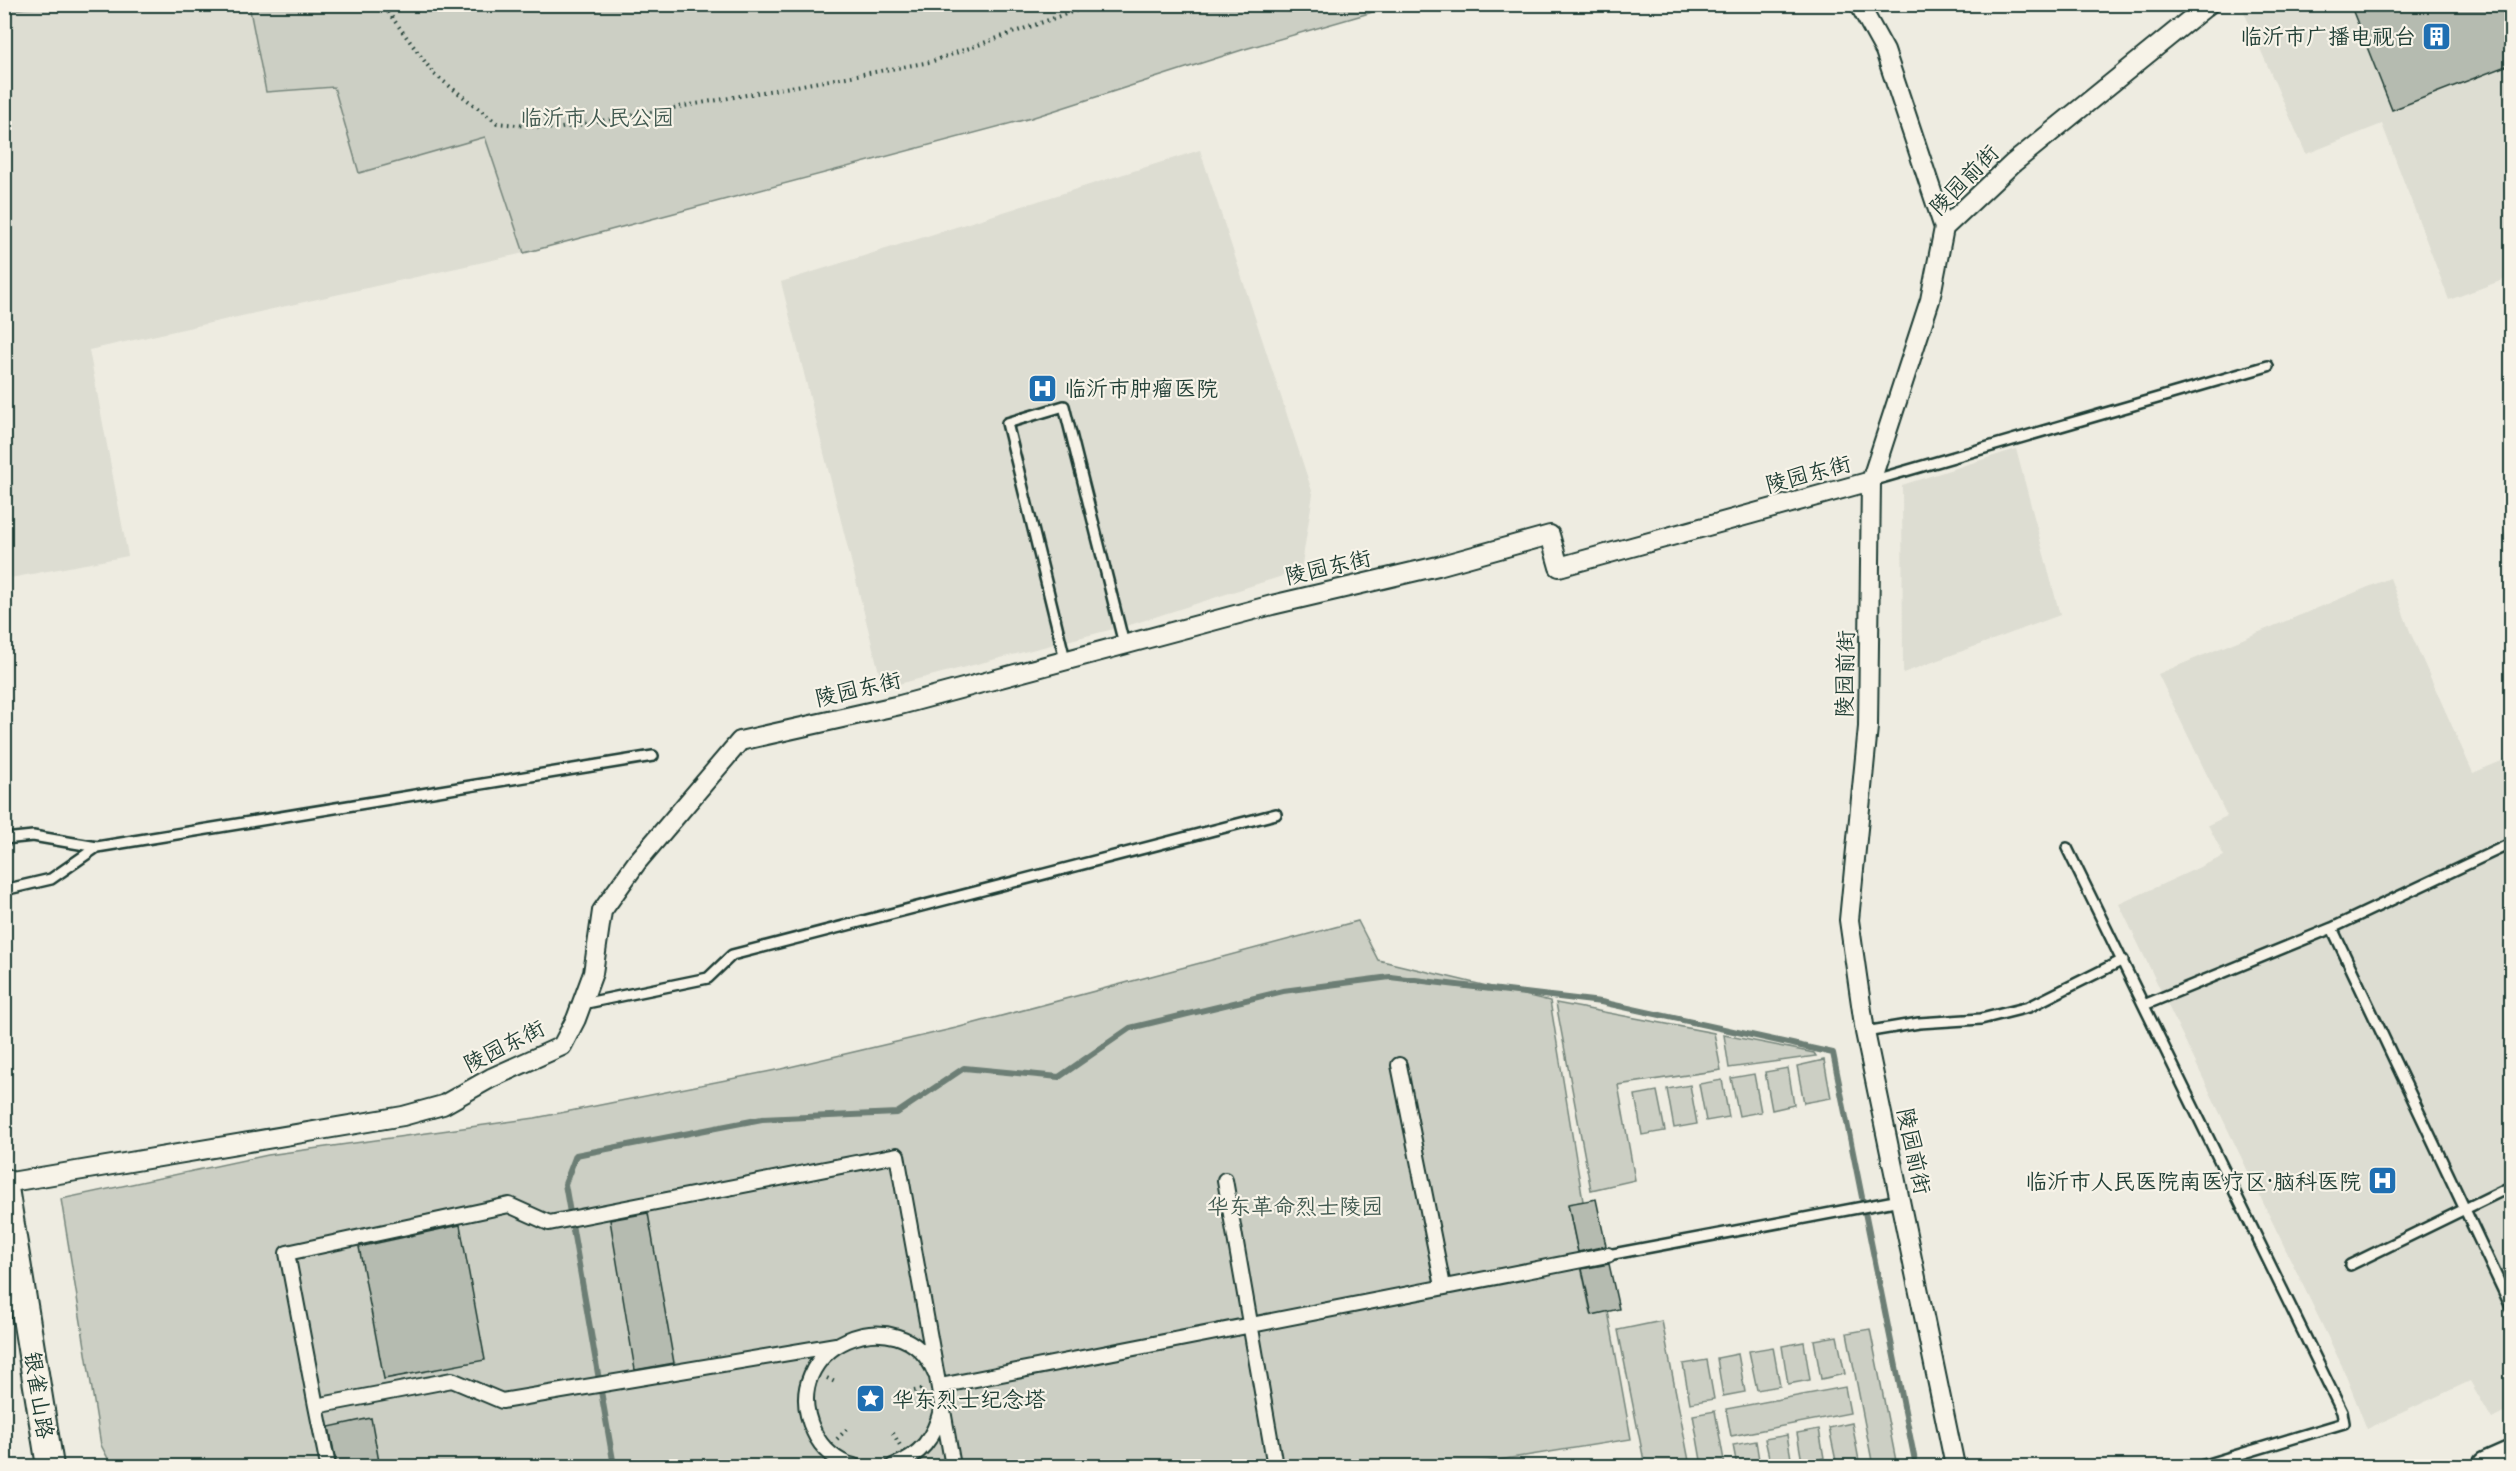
<svg xmlns="http://www.w3.org/2000/svg" width="2516" height="1471" font-family="Sriracha,'LXGW WenKai TC',sans-serif">
  <style>
    .built { fill: #ddddd2 }
    .green { fill: #cccfc4; stroke: #76867c; stroke-width: 1.5 }
    .lines { fill: none; stroke-linecap: round; stroke-linejoin: round }
    .stream { stroke: #6c7e74; stroke-width: 6 }
    .building { fill: #b5bbb0; stroke: #1f3d34; stroke-width: 1.5 }
    .service-casing { stroke: #1f3d34; stroke-width: 14 }
    .pedestrian-casing { stroke: #1f3d34; stroke-width: 18 }
    .minor-casing { stroke: #1f3d34; stroke-width: 22 }
    .secondary-casing { stroke: #1f3d34; stroke-width: 30 }
    .primary-casing { stroke: #1f3d34; stroke-width: 33 }
    .path { stroke: #1f3d34; stroke-width: 4; stroke-dasharray: 1.5 4.5; stroke-linecap: butt }
    .service { stroke: #f7f3e8; stroke-width: 9 }
    .pedestrian { stroke: #f7f3e8; stroke-width: 14 }
    .minor { stroke: #f7f3e8; stroke-width: 18 }
    .secondary { stroke: #f7f3e8; stroke-width: 26 }
    .primary { stroke: #f7f3e8; stroke-width: 28 }
    .labels { text-anchor: middle; dominant-baseline: central; stroke-width: 4.5; stroke-linejoin: round; paint-order: stroke }
    .poi-label { font-size: 22px; fill: #1f3d34; stroke: #f7f3e8; text-anchor: end }
    .park-label { font-size: 22px; fill: #425a51; stroke: #f7f3e8 }
    .street-label { font-size: 22px; fill: #1f3d34; stroke: #f7f3e8 }
  </style>
  <rect width="100%" height="100%" fill="#eeece1"/>
  <filter id="ink" filterUnits="userSpaceOnUse"><feTurbulence type="fractalNoise" baseFrequency=".0167" numOctaves="2"/><feDisplacementMap in="SourceGraphic" scale="12" xChannelSelector="R" yChannelSelector="G"/><feConvolveMatrix kernelMatrix="1 2 1 2 8 2 1 2 1" color-interpolation-filters="sRGB"/></filter>
  <g filter="url(#ink)">
    <!-- built -->
    <path class="built" d="M62 4 249 5 266 91 334 87 359 173 485 137 524 253 89 350 128 556 5 579 4 10Z
      M2241 5H2511V277L2449 300 2382 124 2306 154Z
      M1200 150 1313 494 1301 570 1133 624 883 688 781 282Z
      M2016 449 2060 615 1903 673 1902 485Z
      M2390 578 2411 634 2473 773 2511 757V1409L2492 1419 2470 1381 2367 1429 2342 1366 2119 904 2224 856 2208 825 2227 816 2158 674Z"/>
    <!-- green -->
    <path class="green" d="M5 4H61V5L5 10Z
      M249 5V4L1397 5 1245 49 1031 118 524 253 485 137 359 173 334 87 266 92Z
      M1358 921 1378 960 1550 1001 1583 1201 1568 1205 1591 1314 1608 1311 1631 1439 1474 1464V1466H112L101 1445 61 1199 268 1155 535 1118 781 1069 956 1028Z
      M1556 1003 1714 1033 1721 1070 1618 1085 1635 1180 1591 1190Z
      M1724 1035 1814 1053 1816 1056 1729 1068Z
      M1824 1060 1831 1098 1804 1103 1797 1066Z
      M1788 1068 1794 1105 1772 1110 1765 1072Z
      M1754 1074 1761 1112 1739 1116 1731 1078Z
      M1722 1080 1729 1117 1706 1121 1699 1084Z
      M1690 1085 1697 1124 1674 1128 1667 1089Z
      M1657 1091 1665 1131 1642 1135 1635 1095Z
      M1662 1321 1690 1466H1645L1618 1330Z
      M1870 1329 1897 1466H1873L1847 1333Z
      M1837 1336 1845 1374 1821 1379 1814 1340Z
      M1804 1342 1810 1380 1788 1384 1782 1346Z
      M1773 1347 1780 1386 1757 1390 1749 1351Z
      M1738 1354 1745 1392 1723 1396 1717 1358Z
      M1707 1360 1714 1399 1690 1403 1683 1364Z
      M1845 1387 1850 1413 1731 1436 1726 1409Z
      M1715 1411 1725 1466H1702L1693 1415Z
      M1852 1423 1860 1466H1837L1829 1428Z
      M1819 1429 1824 1458 1802 1462 1797 1433Z
      M1787 1435 1792 1464 1771 1466 1765 1439Z
      M1756 1441 1760 1466H1737L1733 1445Z"/>
    <g class="lines">
      <!-- stream -->
      <path class="stream" d="M614 1466 565 1184 576 1155 762 1119 897 1113 964 1068 1059 1077 1130 1028 1283 991 1390 977 1601 1002 1833 1053 1916 1466"/>
    </g>
    <!-- building -->
    <path class="building" d="M2350 4H2511V64L2392 110Z
      M1596 1199 1606 1246 1578 1252 1568 1204Z
      M648 1213 674 1363 635 1370 610 1220Z
      M460 1225 485 1360 384 1379 359 1247Z
      M1609 1264 1619 1309 1592 1315 1582 1269Z
      M371 1418 380 1467H337L329 1427Z"/>
    <g class="lines">
      <defs>
        <path id="service" d="M1871 481 2268 366
          M1065 659 1007 423 1064 406 1124 644
          M4 839 33 836 97 847 51 879 4 890
          M97 847 653 756
          M2067 848 2342 1412 2344 1423 2201 1466
          M2332 928 2512 1309
          M582 1004 708 978 732 955 1276 814
          M2144 1005 2332 928 2512 843
          M1865 1032 1919 1023 1981 1019 2029 1007 2123 960
          M1608 1255 1900 1200
          M2350 1265 2512 1186"/>
        <path id="pedestrian" d="M1399 1065 1443 1286
          M1225 1180 1275 1466
          M940 1386 1608 1255
          M316 1406 287 1253 509 1205 549 1223 897 1155 953 1466
          M328 1466 316 1406 452 1380 502 1401 836 1345
          M854 1466C837 1462 821 1448 814 1432 773 1345 903 1294 935 1373
          M893 1466C921 1455 934 1438 941 1410"/>
        <path id="minor" d="M1859 4 1885 51 1944 228
          M5 1183 403 1116 443 1105 491 1078 562 1046 576 1019 593 973 602 911 637 862 740 741 900 705 1272 605 1438 566 1550 535 1559 567 1871 481
          M1955 1466 1865 1032 1849 920 1868 727 1871 481 1930 300 1944 228 2012 164 2209 4"/>
        <path id="secondary" d="M4 1182 50 1466"/>
        <path id="primary" d="M2487 1466 2512 1455"/>
      </defs>
      <!-- service casing -->
      <use href="#service" class="service-casing"/>
      <!-- pedestrian casing -->
      <use href="#pedestrian" class="pedestrian-casing"/>
      <!-- minor casing -->
      <use href="#minor" class="minor-casing"/>
      <!-- secondary casing -->
      <use href="#secondary" class="secondary-casing"/>
      <!-- primary casing -->
      <use href="#primary" class="primary-casing"/>
      <!-- path -->
      <path class="path" d="M388 12 434 74 497 123 556 129 930 62 1094 4
        M827 1378 837 1383
        M914 1391 924 1389
        M893 1433 901 1447
        M837 1439 849 1427"/>
      <!-- service -->
      <use href="#service" class="service"/>
      <!-- pedestrian -->
      <use href="#pedestrian" class="pedestrian"/>
      <!-- minor -->
      <use href="#minor" class="minor"/>
      <!-- secondary -->
      <use href="#secondary" class="secondary"/>
      <!-- primary -->
      <use href="#primary" class="primary"/>
    </g>
  </g>
  <!-- icons -->
  <defs>
    <symbol id="building-square" viewBox="-11 -11 22 22"><rect x="-9" y="-9" width="18" height="18" rx="4" fill="#1f6fb2" stroke="#f7f3e8"/><path d="M-4-6H4V6H1V3H-1V6H-4ZM-2.5-4.3h1.7v1.8h-1.7ZM.8-4.3h1.7v1.8H.8ZM-2.5-1h1.7V.8h-1.7ZM.8-1h1.7V.8H.8Z" fill="#fff"/></symbol>
    <symbol id="hospital-square" viewBox="-11 -11 22 22"><rect x="-9" y="-9" width="18" height="18" rx="4" fill="#1f6fb2" stroke="#f7f3e8"/><path d="M-5-5h3v3.5h4V-5h3V5h-3V1.5h-4V5h-3Z" fill="#fff"/></symbol>
    <symbol id="sight-square" viewBox="-11 -11 22 22"><rect x="-9" y="-9" width="18" height="18" rx="4" fill="#1f6fb2" stroke="#f7f3e8"/><path d="M0-6L1.8-2.2L6-1.7L2.9 1.2L3.7 5.4L0 3.3L-3.7 5.4L-2.9 1.2L-6-1.7L-1.8-2.2Z" fill="#fff"/></symbol>
  </defs>
  <g fill-rule="evenodd">
    <use href="#building-square" x="2420" y="20" width="33" height="33"/>
    <use href="#hospital-square" x="1026" y="372" width="33" height="33"/>
    <use href="#hospital-square" x="2366" y="1164" width="33" height="33"/>
    <use href="#sight-square" x="854" y="1382" width="33" height="33"/>
  </g>
  <g class="labels">
    <!-- poi labels -->
    <g class="poi-label">
      <text x="2416" y="36">临沂市广播电视台</text>
      <text x="1064" y="388" text-anchor="start">临沂市肿瘤医院</text>
      <text x="2361" y="1181">临沂市人民医院南医疗区·脑科医院</text>
      <text x="892" y="1399" text-anchor="start">华东烈士纪念塔</text>
    </g>
    <!-- park labels -->
    <g class="park-label">
      <text x="597" y="117">临沂市人民公园</text>
      <text x="1295" y="1206">华东革命烈士陵园</text>
    </g>
    <!-- street labels -->
    <g class="street-label">
      <text transform="translate(1964 180) rotate(-46)">陵园前街</text>
      <text transform="translate(1808 474) rotate(-15)">陵园东街</text>
      <text transform="translate(1328 567) rotate(-13)">陵园东街</text>
      <text transform="translate(1845 674) rotate(-89)">陵园前街</text>
      <text transform="translate(858 689) rotate(-13)">陵园东街</text>
      <text transform="translate(504 1046) rotate(-27)">陵园东街</text>
      <text transform="translate(1914 1151) rotate(78)">陵园前街</text>
      <text transform="translate(39 1395) rotate(81)">银雀山路</text>
    </g>
  </g>
  <!-- margin -->
  <rect width="2516" height="1471" fill="none" stroke="#f7f3e8" stroke-width="24"/>
  <rect x="12" y="12" width="2492" height="1447" fill="none" stroke="#1f3d34" stroke-width="2" filter="url(#ink)"/>
</svg>
